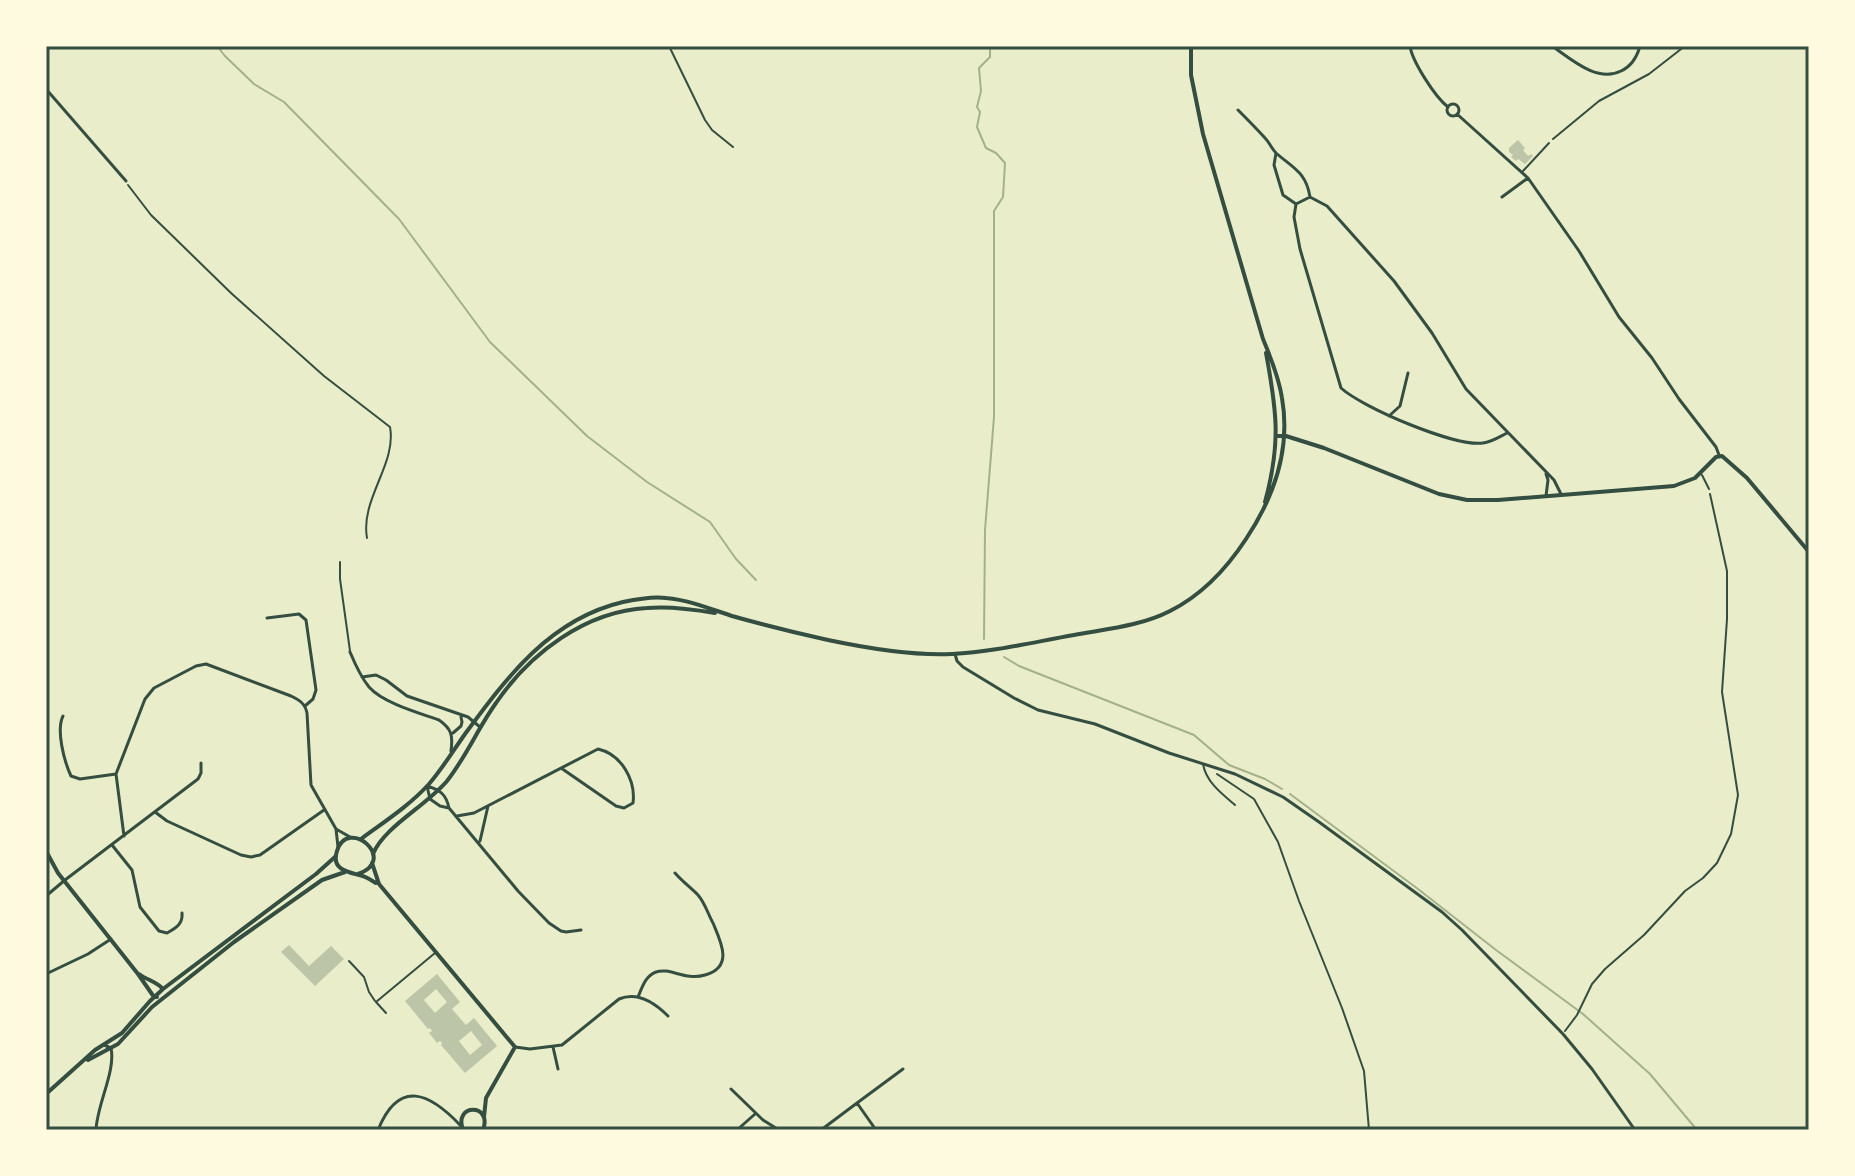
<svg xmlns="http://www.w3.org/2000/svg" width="1855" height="1176" font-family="'PT Sans Narrow',sans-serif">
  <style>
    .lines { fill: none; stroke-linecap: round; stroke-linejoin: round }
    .stream { stroke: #a3b18a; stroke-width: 2 }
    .building { fill: #bcc5a7; fill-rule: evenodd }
    .path { stroke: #344e41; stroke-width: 2 }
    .service { stroke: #344e41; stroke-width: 2 }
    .minor { stroke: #344e41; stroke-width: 3 }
    .tertiary { stroke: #344e41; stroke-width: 4 }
    .neatline { fill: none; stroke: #344e41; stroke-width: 3 }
  </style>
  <rect width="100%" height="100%" fill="#e9edc9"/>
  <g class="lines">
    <!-- stream -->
    <path class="stream" d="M217 46 225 56 254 84 284 102 399 219 490 342 587 436 647 482 710 522 736 559 756 580
      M984 639 985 530 994 417V211L1003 197 1005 163 996 153 986 148 977 127 980 112 977 107 981 91 979 68 990 57V46
      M1004 657 1019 666 1194 735 1229 765 1265 779 1282 789
      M1290 794 1418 889 1496 950 1583 1014 1650 1074 1697 1130"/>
  </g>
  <!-- building -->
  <path class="building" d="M1518 140 1525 148 1523 150 1528 156 1531 154 1533 156 1525 164 1518 159 1516 161 1511 157 1513 155 1509 152V148Z
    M289 945 309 966 331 946 344 959 315 986 281 952Z
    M437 974 460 1002 452 1009 466 1025 474 1018 497 1046 465 1073 441 1045 442 1043 440 1041 437 1043 429 1033 432 1031 430 1028 428 1029 405 1001ZM436 989 447 1002 435 1013 424 1000ZM471 1031 482 1045 470 1055 459 1041Z"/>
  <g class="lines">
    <!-- path -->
    <path class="path" d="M669 46 705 120 712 130 733 147
      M1553 139 1599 101 1649 74 1685 46
      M128 185 151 215 231 293 324 376 390 427C397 464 360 499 367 538
      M1217 774 1254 799 1278 842 1299 901 1342 1008 1364 1071 1369 1130
      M1565 1031 1577 1015 1592 984 1605 969 1644 935 1685 891 1703 878 1717 863 1731 834 1738 795 1722 692 1727 619V571L1710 494"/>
    <!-- service -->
    <path class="service" d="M1523 171 1549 143
      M1702 475 1709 489
      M340 562V579L350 651
      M1203 764C1206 782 1222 794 1235 805
      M349 961 364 977 369 992 375 1001
      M386 1013 376 1002 435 953"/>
    <!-- minor -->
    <path class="minor" d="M1410 46C1412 61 1435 97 1448 107
      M1552 46C1571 59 1597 83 1621 71 1632 66 1637 57 1640 46
      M46 89 126 181
      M1447 110a6 6 0 1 1 12 0a6 6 0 1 1-12 0Z
      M1238 110C1247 119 1256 128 1265 138 1269 142 1272 149 1276 153 1293 168 1306 172 1310 197
      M1457 114 1528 178 1579 251 1619 317 1652 358 1679 399 1716 447 1719 455
      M1276 153 1274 165 1283 195 1296 204
      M1502 197 1528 178
      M1389 416 1400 406 1408 373
      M1507 433C1499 437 1492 442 1483 443 1455 447 1363 408 1341 388L1300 249 1294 217 1296 204 1310 197 1327 206 1394 281 1432 333 1466 389 1554 480 1561 494
      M1546 474 1548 480 1546 496
      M267 618 299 614 306 620 316 690 313 699 305 706
      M350 652C355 664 360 676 369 687 383 703 419 713 439 720 452 729 453 736 451 751
      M955 654 957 661 963 667 1014 698 1038 710 1095 724 1169 753 1235 774 1283 797 1319 822 1442 912 1462 930 1563 1034 1592 1069 1635 1130
      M362 677 376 675 386 680 407 696 468 717 480 727
      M63 716C56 730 64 761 71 776L80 779 116 774
      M453 733 461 726 462 722 461 717
      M449 808 440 806 430 799 427 786C440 790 446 794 449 808L518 891 549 923 561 931 566 932 581 930
      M155 812 167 821 241 855 251 857 260 855 324 810
      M457 816 474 813 598 749C621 754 636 780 633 803L624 808 616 806 561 768
      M336 829 350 837
      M124 836 116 774 145 699 154 688 196 666 206 664 291 696C299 700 305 703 307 713L311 785 336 829 338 847
      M480 841 488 806
      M112 845 132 870 140 907 159 931 167 933C176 928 183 924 182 913
      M46 896 65 880 198 779 201 773V763
      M46 974 88 954 111 939
      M638 997C642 988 645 976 656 972 670 967 685 981 705 975 734 967 721 942 713 923 708 914 705 903 698 895 691 888 682 881 675 873
      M515 1047 530 1049 562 1045 619 999C638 991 655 1003 668 1016
      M553 1047 558 1069
      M731 1089 763 1120 779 1130
      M857 1103 903 1069
      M96 1130C97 1104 116 1071 111 1048L104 1045
      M269 1130H278
      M378 1130C399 1078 430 1093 461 1126
      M737 1130 755 1114
      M821 1130 857 1103 876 1130"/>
    <!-- tertiary -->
    <path class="tertiary" d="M1277 436H1286L1324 448 1439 494 1467 500H1498L1674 486 1695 478 1716 457 1722 456 1747 478 1809 552
      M1265 502C1281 443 1277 412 1266 353
      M361 839C384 822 409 806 429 784 442 769 453 751 465 734 507 677 550 619 623 602 637 599 653 596 666 598 689 600 711 609 732 616 764 625 796 633 828 640 866 648 913 656 952 654 993 652 1034 642 1074 635 1106 629 1141 626 1170 611 1202 595 1227 568 1246 539 1274 497 1291 450 1282 398 1279 378 1271 358 1263 339L1203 134 1191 75V46
      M46 851 58 873 138 974 154 997H157
      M373 854C384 827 426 806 447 781 466 757 478 728 496 703 530 653 586 611 647 608 670 606 692 609 715 613
      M372 863 379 884 515 1047 486 1098 484 1117
      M358 874C399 860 348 816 337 851 331 869 347 872 359 875 365 876 371 880 376 883
      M139 974C147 980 157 982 163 989
      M88 1060 118 1044 152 1007 234 942 322 880 345 872
      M46 1094 95 1050 122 1033 150 1001 163 989 316 874 336 856
      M463 1130C453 1103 493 1103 483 1130"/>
  </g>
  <!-- border -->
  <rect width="1855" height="1176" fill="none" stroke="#fefae0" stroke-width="96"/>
  <rect x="48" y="48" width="1759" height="1080" class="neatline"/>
</svg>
